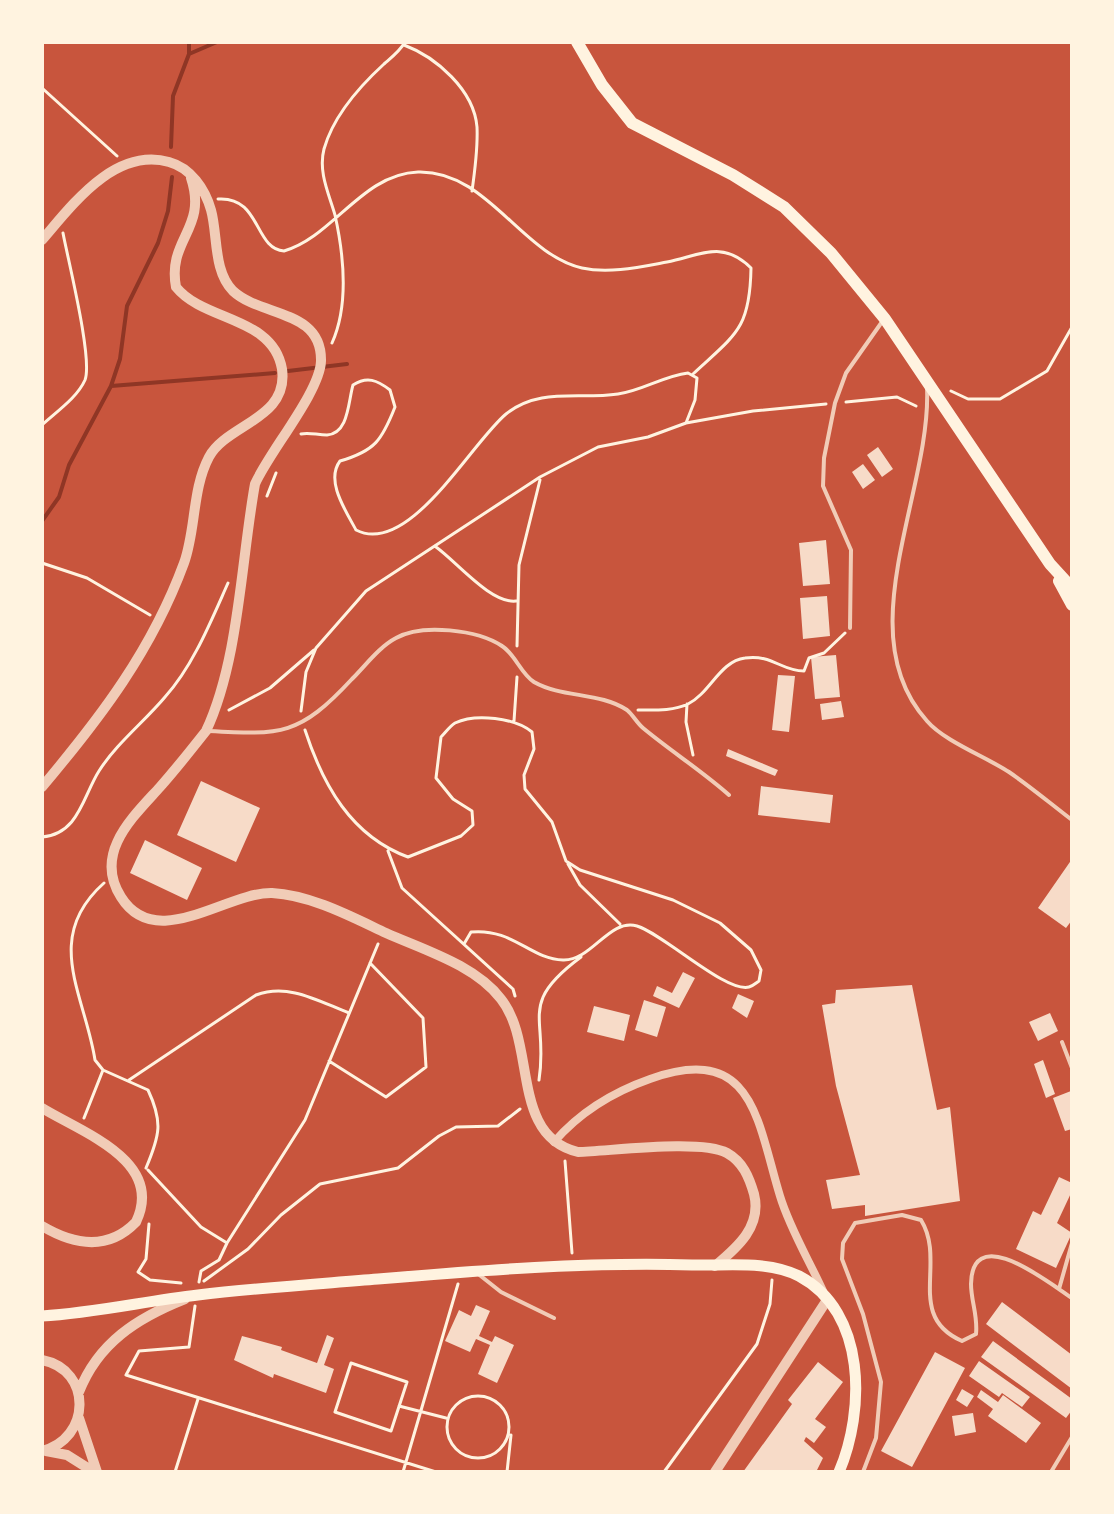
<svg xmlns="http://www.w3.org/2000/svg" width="1114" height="1514" font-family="'Roboto Serif',serif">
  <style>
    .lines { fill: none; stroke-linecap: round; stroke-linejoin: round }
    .stream { stroke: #8f3625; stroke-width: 4 }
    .building { fill: #f7dbc8 }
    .path { stroke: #fff3e0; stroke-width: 3 }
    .service { stroke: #f1ccb7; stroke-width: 4 }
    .minor { stroke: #f1ccb7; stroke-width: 8 }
    .tertiary { stroke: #f1ccb7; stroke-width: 10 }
    .secondary { stroke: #fff3e0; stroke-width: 11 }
    .primary { stroke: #fff3e0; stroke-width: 12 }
  </style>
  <rect width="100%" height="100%" fill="#c8553d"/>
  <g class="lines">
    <!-- stream -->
    <path class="stream" d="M189 54 217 42
      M171 147 173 96 189 54V42
      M288 371 347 364
      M111 386 275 373
      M42 521 59 497 69 465 111 386 120 359 127 306 158 243 168 211 172 177"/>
  </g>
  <!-- building -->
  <path class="building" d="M878 447 893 469 882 477 867 455Z
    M863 464 875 480 863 489 852 472Z
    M826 540 830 584 803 586 799 543Z
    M827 596 830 636 803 639 800 598Z
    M836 655 840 697 815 699 811 657Z
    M778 675 795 676 789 732 772 730Z
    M841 701 844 717 822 720 820 704Z
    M728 749 778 770 775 776 726 756Z
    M201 781 260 808 236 862 177 835Z
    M761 786 833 795 830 823 758 815Z
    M145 840 202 868 187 900 130 873Z
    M1072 859V920L1066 928 1038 908Z
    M683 972 695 978 679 1008 653 996 657 986 672 993Z
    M912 985 937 1110 950 1107 960 1201 865 1216V1205L832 1209 826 1180 860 1175 836 1086 822 1005 835 1003 836 990Z
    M738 994 754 1001 747 1018 732 1008Z
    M644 1000 666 1007 657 1037 635 1030Z
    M594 1006 630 1015 624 1041 587 1032Z
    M1050 1013 1058 1031 1038 1041 1029 1022Z
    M1043 1060 1055 1094 1046 1098 1034 1064Z
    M1071 1091 1072 1129 1065 1131 1053 1098Z
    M1059 1177 1072 1183V1191L1057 1223 1072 1233 1056 1268 1016 1249 1033 1211 1041 1215Z
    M1002 1302 1072 1355V1389L986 1324Z
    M476 1305 490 1311 479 1336 492 1342 495 1336 514 1345 497 1383 478 1374 490 1345 476 1339 470 1352 445 1341 459 1310 471 1316Z
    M327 1335 334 1338 324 1365 334 1369 326 1393 274 1374 273 1378 234 1360 242 1336 282 1347 281 1350 317 1363Z
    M993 1341 1072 1399V1410L1066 1418 981 1357Z
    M935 1352 965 1368 912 1467 881 1451Z
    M979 1361 1030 1397 1022 1407 1002 1393 999 1397 969 1376Z
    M818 1362 843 1382 815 1419 826 1427 814 1443 806 1437 804 1441 823 1458 816 1472H743L792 1404 788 1400Z
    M962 1389 974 1396 967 1407 956 1400Z
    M981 1390 998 1402 1003 1395 1041 1423 1026 1443 988 1416 993 1409 977 1397Z
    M973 1413 976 1432 955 1436 952 1416Z"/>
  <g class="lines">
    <!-- path -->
    <path class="path" d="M404 45C436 57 474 90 477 127 478 148 475 170 472 191
      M42 88 117 156
      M218 199C261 196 254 249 284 251 333 237 362 174 418 172 487 170 521 254 582 268 609 274 640 267 667 262 699 256 722 239 751 268 750 329 736 334 693 374
      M332 343C349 305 344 256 335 215 329 194 318 172 324 149 333 117 360 86 384 64 392 57 400 51 405 42
      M951 391 968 399H1000L1047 371 1072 327
      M846 402 897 397 916 406
      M42 425C56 412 77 398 85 380 93 359 68 260 63 233
      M301 434C309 432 317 435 327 435 349 433 348 402 353 385 367 376 377 380 390 390L395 407C382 440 375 451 340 461 325 481 346 511 356 530 409 557 471 443 506 414 540 387 578 400 618 394 642 391 663 376 688 373L697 378 695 400 686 423
      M267 496 276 473
      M436 547C457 562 491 604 516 601
      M42 563 87 578 150 615
      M517 646 519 565 540 480
      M687 704 686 722 693 755
      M229 710 270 688 314 650
      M638 710C655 710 673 711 688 704 710 693 720 661 745 658 772 654 781 671 804 671L809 658 824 653 845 633
      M301 711 306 672 316 648 366 591 540 477 598 447 648 437 686 423 753 411 826 404
      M514 721 517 677
      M305 730C323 785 351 836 408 857L461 836 473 825 472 811 453 799 436 778 441 737C445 733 450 726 455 723 476 713 515 718 532 732L534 749 524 775 525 789 552 822 566 861 580 870 673 900 720 923 751 950 761 970 759 981C756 983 753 986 749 987 726 993 665 935 637 926 609 918 592 961 563 960 530 959 513 928 471 932L464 944
      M42 837C79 834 83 796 99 771 116 744 145 721 165 697 193 666 211 621 228 583
      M388 851 402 888 513 989 515 996
      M568 864 580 885 620 924
      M104 883C42 938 85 995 95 1060L103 1070 148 1090C163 1122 160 1135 146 1168
      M329 1061 386 1097 426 1067 423 1018 370 963
      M129 1080 256 995C289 983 318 1001 349 1013
      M539 1080C549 1017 516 1005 581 957
      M84 1118 103 1070
      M565 1161 572 1253
      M148 1170 201 1227 227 1243
      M149 1224 146 1259 138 1272 150 1280 181 1283
      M204 1281 248 1249 281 1215 320 1184 398 1168 439 1136 456 1127 498 1126 520 1109
      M199 1282 201 1271 219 1260 227 1243 305 1120 378 944
      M195 1306 189 1347 139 1351 126 1375 436 1472
      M351 1363 407 1382 391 1431 335 1412Z
      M447 1427a31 31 0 1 1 62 0a31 31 0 1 1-62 0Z
      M399 1406 446 1418
      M175 1472 198 1399
      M403 1472 458 1284
      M507 1472 511 1435
      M664 1472 757 1344 770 1304 772 1280"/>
    <!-- service -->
    <path class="service" d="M927 387C932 491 847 633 927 721 944 741 986 757 1009 772 1031 787 1051 804 1072 820
      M850 628 851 550 823 486 824 458 835 403 846 373 884 319
      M208 731C282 735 299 736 352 679 366 665 379 647 396 638 422 623 478 630 502 646 515 654 521 674 534 682 562 698 600 692 627 710 633 715 637 723 643 728 672 752 702 771 729 795
      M1062 1042 1072 1068
      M477 1273 501 1292 554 1318
      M1059 1289 1072 1243
      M863 1472 876 1438 881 1382 863 1314 842 1259 843 1243 855 1223 902 1215 921 1220C947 1262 905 1316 962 1341L976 1334C978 1316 971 1301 971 1284 972 1221 1049 1283 1072 1298
      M1051 1472 1072 1437"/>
    <!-- minor -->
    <path class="minor" d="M554 1142C580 1112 613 1092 650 1079 754 1042 757 1121 780 1196 790 1229 809 1260 823 1291"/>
    <!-- tertiary -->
    <path class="tertiary" d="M42 240C73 204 115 147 169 162 191 168 205 189 211 210 218 235 213 271 233 291 261 317 322 309 321 361 320 392 269 452 255 484 241 561 239 661 206 731 191 750 176 769 160 787 133 817 93 853 121 897 156 953 226 892 272 893 311 895 352 917 386 933 424 950 475 965 501 999 537 1044 510 1136 578 1152 612 1151 701 1139 727 1153 743 1162 749 1177 754 1194 762 1226 738 1247 715 1266
      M42 787C101 717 152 650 184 563 196 530 192 489 209 457 227 424 289 419 282 369 273 316 204 322 176 287 167 239 208 229 191 178
      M42 1108C83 1133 165 1161 136 1222 108 1251 74 1245 42 1226
      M42 1360C93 1370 91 1439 42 1451
      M79 1392C98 1343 137 1318 185 1299
      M79 1418 97 1472
      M46 1451 67 1455 94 1472
      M715 1472 827 1300"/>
    <!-- secondary -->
    <path class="secondary" d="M42 1316C95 1313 145 1301 198 1295 257 1288 318 1284 378 1279 483 1270 586 1262 692 1265 726 1266 768 1260 799 1276 867 1312 865 1411 839 1472"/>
    <!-- primary -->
    <path class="primary" d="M577 42 602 85 632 123 733 175 784 207 831 253 885 319 1050 564 1072 588
      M1059 581 1072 605"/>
  </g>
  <!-- border -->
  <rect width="1114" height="1514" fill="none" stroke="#fff3e0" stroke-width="88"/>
</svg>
